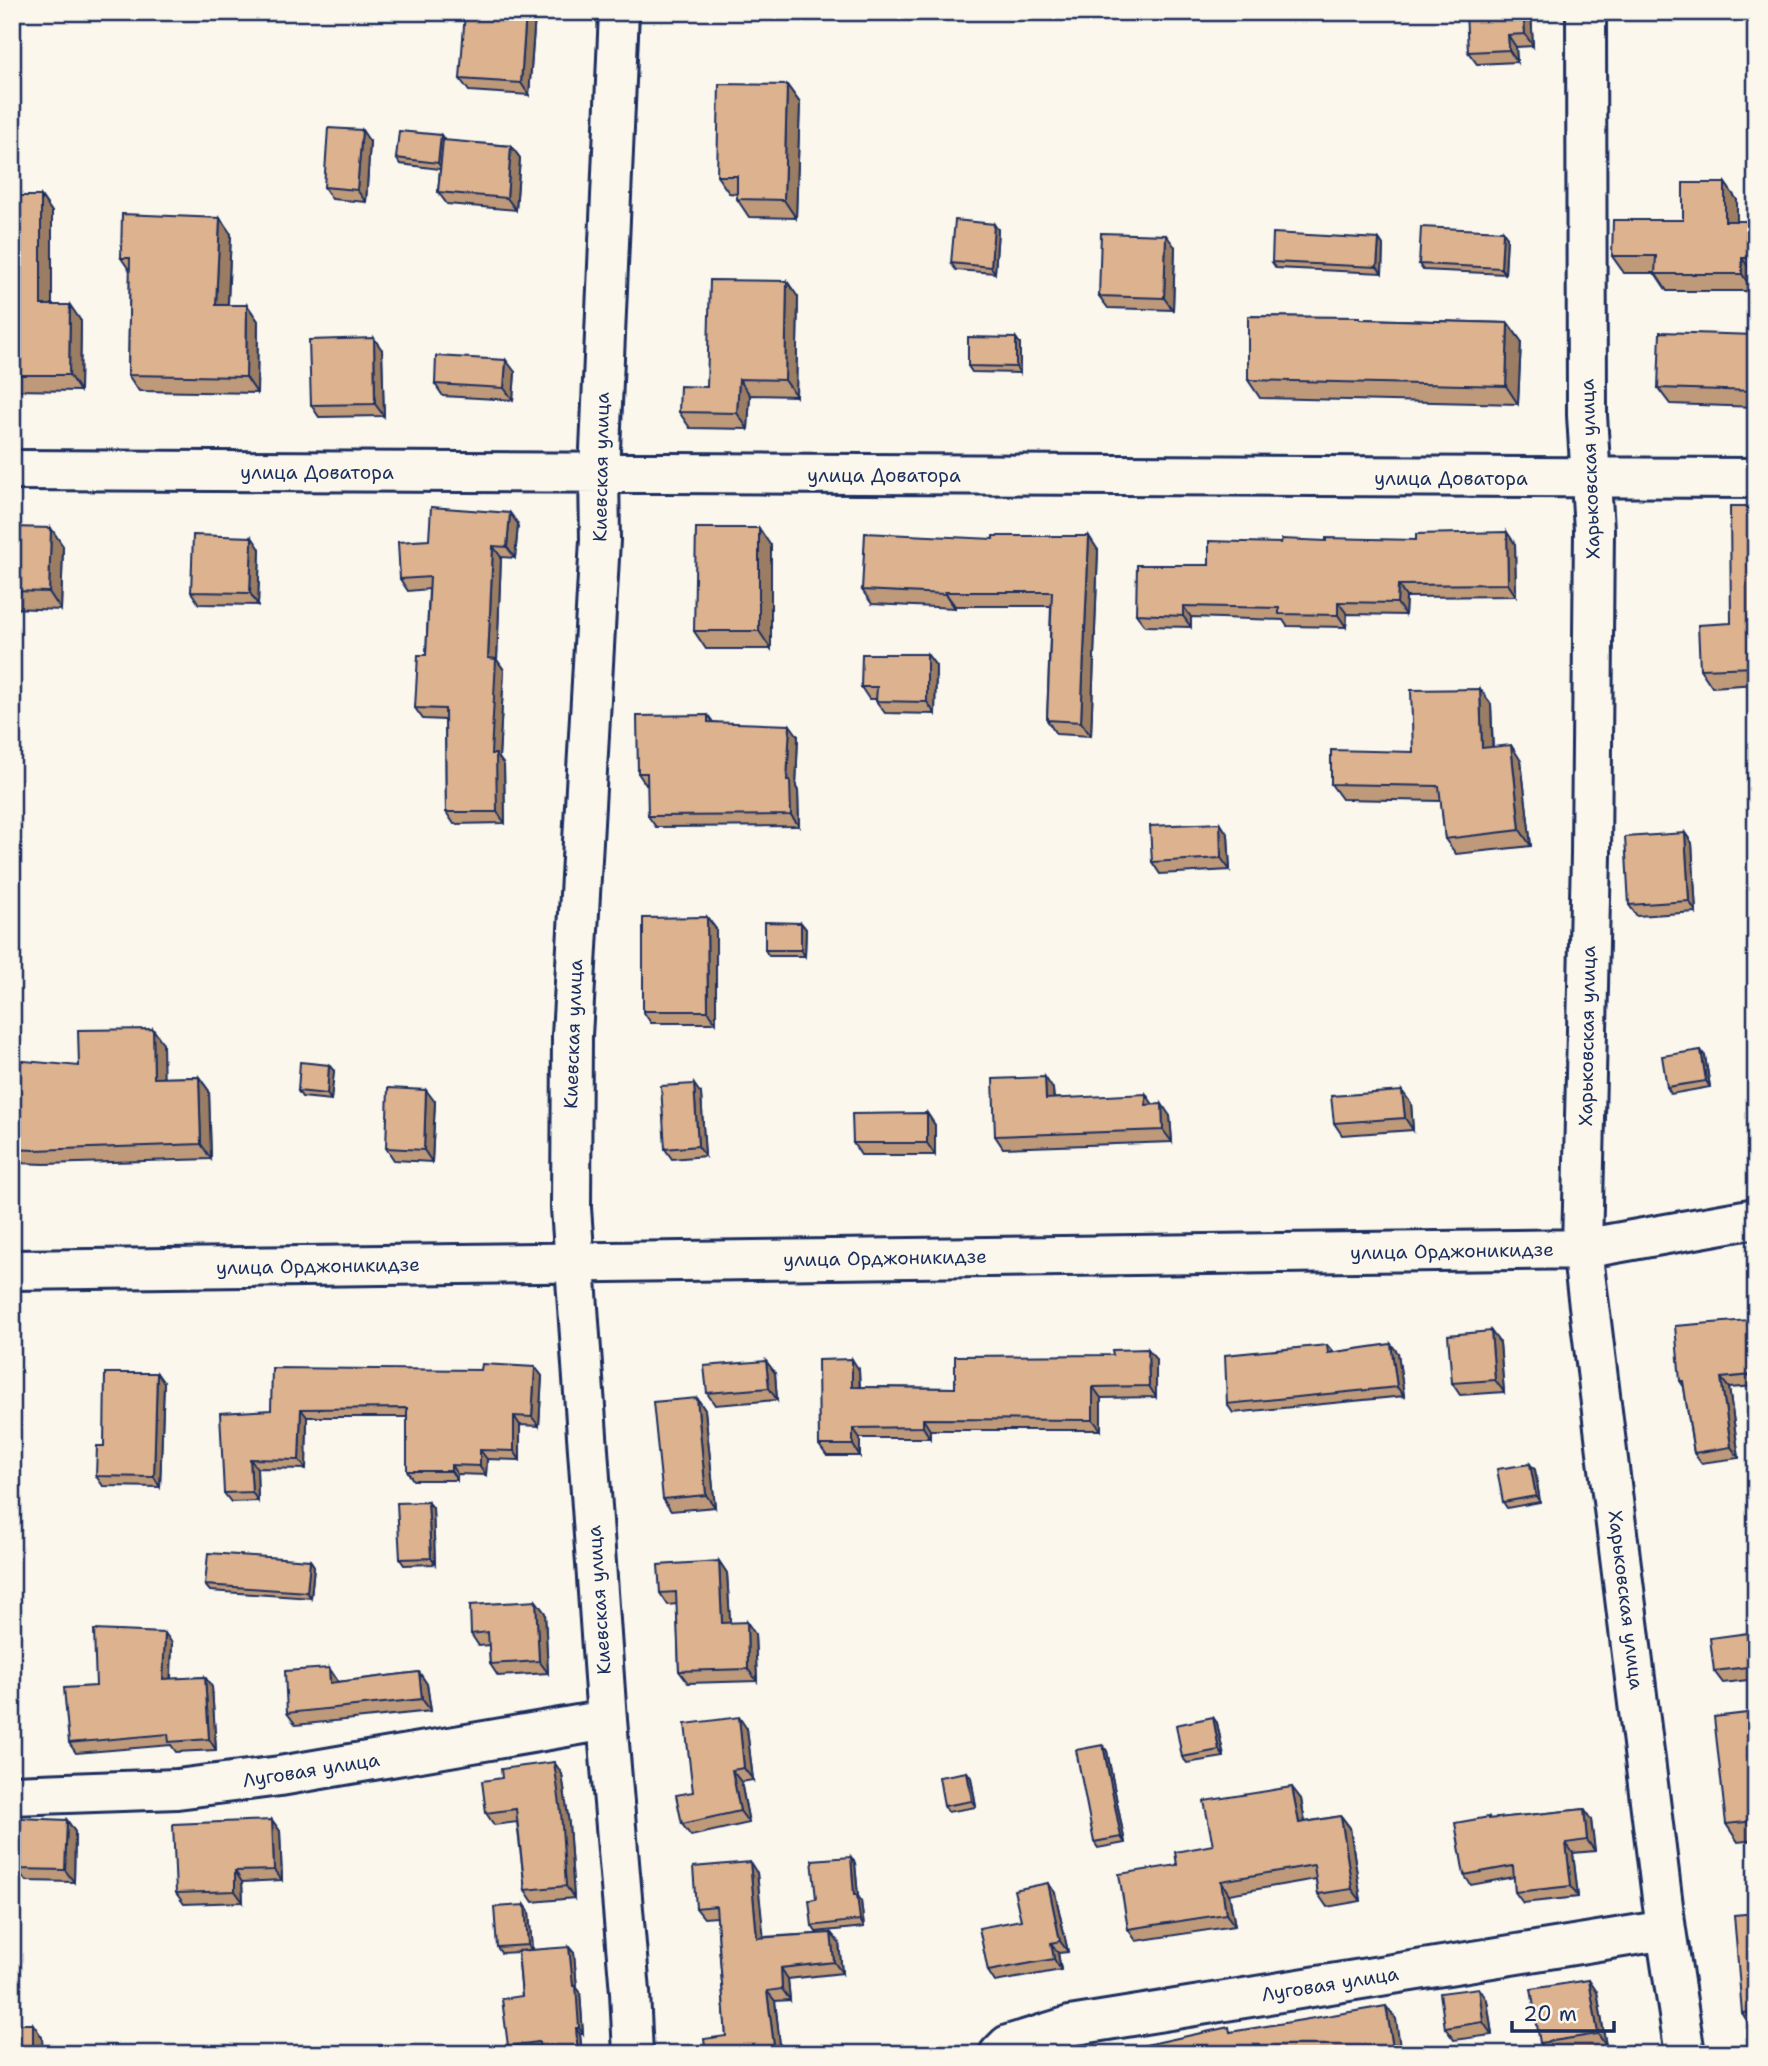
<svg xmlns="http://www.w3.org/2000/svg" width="1768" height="2066" font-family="'Shantell Sans',sans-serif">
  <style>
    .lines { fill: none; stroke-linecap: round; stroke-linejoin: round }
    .minor-casing { stroke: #1b2f5e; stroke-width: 44 }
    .minor { stroke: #fbf7ec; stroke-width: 38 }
    .wall { fill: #be997a; stroke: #1b2f5e; stroke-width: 2 }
    .shaded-wall { fill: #9b7d63; stroke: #1b2f5e; stroke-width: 2 }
    .building { fill: #ddb28e; stroke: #1b2f5e; stroke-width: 2 }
    .labels { text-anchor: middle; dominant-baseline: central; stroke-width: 7; stroke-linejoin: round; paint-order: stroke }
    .street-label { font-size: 19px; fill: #1b2f5e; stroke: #fbf7ec }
  </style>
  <rect width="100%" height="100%" fill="#fbf7ec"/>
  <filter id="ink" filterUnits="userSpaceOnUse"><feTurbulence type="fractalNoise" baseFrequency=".0143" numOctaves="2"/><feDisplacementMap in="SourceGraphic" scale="14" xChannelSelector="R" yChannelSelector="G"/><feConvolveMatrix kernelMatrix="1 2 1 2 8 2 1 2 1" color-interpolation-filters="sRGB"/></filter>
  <g filter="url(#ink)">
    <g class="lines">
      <defs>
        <path id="minor" d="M619 12 599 473 600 540 572 1036 571 1208 607 1720 630 1992 633 2054
          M1586 12 1587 415 1594 530 1591 855 1582 1249 1666 1930 1685 2054
          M12 470 1756 478
          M12 1270 1582 1249 1756 1218
          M12 1795 177 1789 280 1776 607 1720
          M999 2054 1008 2045 1070 2026 1666 1930"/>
      </defs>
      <!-- minor casing -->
      <use href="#minor" class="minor-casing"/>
      <!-- minor -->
      <use href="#minor" class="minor"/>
    </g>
    <!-- wall -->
    <path class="wall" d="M1531 12 1533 46 1516 47 1517 62 1477 64 1468 52Z
      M535 16 529 95 469 91 460 79Z
      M787 85 800 103 796 218 749 217 737 199V194L729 193 717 176Z
      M441 135 445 141 511 146 520 158 516 210 447 204 438 192 440 169 400 164 396 158Z
      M370 142 366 202 332 199 324 187Z
      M1725 183 1737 200V221H1756V275H1754L1753 291H1667L1655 273H1624L1612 256 1683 220Z
      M12 196H41L52 212V305L81 321 80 391 12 390Z
      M998 230 995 273 956 270 951 263Z
      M231 234 228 305H247L258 321 257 393 139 391 128 375 130 271 121 258Z
      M1507 237 1505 274 1423 270 1419 264Z
      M1379 239 1383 245 1382 273 1276 268 1272 262Z
      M1175 247 1173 310 1108 308 1099 296Z
      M798 297 796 396 750 395 748 429 690 428 679 412 707 387Z
      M1361 319 1508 323 1521 341 1518 404 1260 398 1248 380Z
      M1756 335V407L1670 404 1658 388Z
      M1016 338 1020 344V373L972 372 968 366Z
      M382 350 384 416 319 417 311 405Z
      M515 372 513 400 443 396 435 384Z
      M1756 506V684L1712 687 1700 669 1731 623Z
      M510 513 518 524 515 558 501 557 497 660 504 670 499 758 504 765 505 823 454 824 446 812 445 720 423 719 415 708 426 655 429 589 408 591 400 579 429 540Z
      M12 527 63 546 61 610 12 608Z
      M993 539 1098 550 1091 736 1056 734 1047 720 1051 606H955V608L872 604 862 590Z
      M1326 541 1515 544 1516 596 1406 597 1405 615 1347 614 1346 627 1287 626 1283 620 1191 617V627L1145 626 1136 614 1209 565Z
      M771 546V649H706L694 631Z
      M260 549 258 605 199 604 191 592Z
      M927 654 936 666 935 714 885 713 876 701V699H869L861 687Z
      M1480 689 1491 704 1493 747 1521 761 1531 846 1456 854 1445 839 1441 801 1342 799 1331 784 1413 752Z
      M708 715 713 722 798 736 796 787 798 791 799 826 656 827 648 816V784L646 785 638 773Z
      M1220 823 1228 835 1230 870 1160 874 1152 862Z
      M1685 833 1692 843 1696 912 1637 916 1629 905Z
      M707 917 716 929V1023H651L643 1011Z
      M801 923 806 929 805 956H769L765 950Z
      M163 1043V1078L199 1077 209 1091 211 1159 45 1164 17 1163 12 1156V1081L79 1066Z
      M1705 1056 1710 1087 1671 1094 1667 1087Z
      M334 1071 331 1100 302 1097 298 1091Z
      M1053 1089 1054 1098 1153 1104 1170 1116 1172 1142 1003 1148 995 1136Z
      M701 1094 705 1156 672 1159 665 1149Z
      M435 1102 432 1162 394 1160 386 1148Z
      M1411 1103 1413 1130 1342 1135 1334 1123Z
      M927 1113 935 1125V1155H861L853 1143Z
      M1748 1320 1755 1330 1756 1386 1729 1388 1739 1458 1701 1463 1694 1453 1684 1387 1680 1381Z
      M1500 1343 1504 1392 1460 1395 1452 1383Z
      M1327 1345 1333 1352 1398 1353 1404 1396 1233 1413 1227 1404Z
      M1148 1349 1156 1360V1397L1101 1398V1430H930V1438H860V1456H827L819 1445 859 1370 860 1387 955 1388 1113 1355Z
      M766 1361 775 1373 777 1400 715 1405 707 1393Z
      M535 1367 542 1376 539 1426 520 1425V1460L487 1459 486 1475 457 1474V1480H413L407 1471V1417H307L306 1469 257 1468 258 1501 231 1502 224 1493 271 1410 481 1370Z
      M164 1383 160 1487 103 1486 96 1476 104 1446Z
      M697 1398 705 1410 715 1507 671 1511 663 1499Z
      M1535 1470 1540 1502 1507 1508 1503 1502Z
      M428 1502 433 1508 435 1564 404 1565 400 1559Z
      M310 1560 314 1566 311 1598 210 1591 205 1585Z
      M719 1561 727 1573 730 1623 755 1634 757 1681 688 1683 679 1671 677 1604 668 1605 660 1593Z
      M536 1601 545 1613 548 1673 498 1676 490 1664 489 1645 479 1646 471 1634Z
      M1756 1632V1679L1723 1683 1714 1671Z
      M172 1643 171 1679 205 1677 212 1687 216 1750 176 1752 171 1745 76 1753 69 1743 96 1686Z
      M329 1668 337 1680V1682L419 1672 427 1684 431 1711 296 1725 287 1713Z
      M1756 1712V1840L1738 1842 1726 1824Z
      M1217 1723 1224 1757 1187 1763 1182 1757Z
      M747 1729 753 1780 741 1782 749 1823 691 1836 682 1824 693 1792Z
      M1107 1751 1125 1843 1098 1848 1094 1842Z
      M554 1762 562 1774 569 1824 574 1898 533 1902 525 1890 517 1822 494 1825 486 1813 502 1778Z
      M967 1772 971 1778 976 1807 948 1812 944 1806Z
      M1301 1799 1305 1822 1341 1816 1350 1828 1361 1901 1327 1907 1318 1894 1316 1879 1229 1894 1235 1926 1136 1941 1128 1929 1177 1865Z
      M1584 1809 1591 1820 1595 1851 1573 1853 1578 1897 1523 1903 1515 1892 1514 1877 1471 1885 1464 1875 1489 1817 1490 1819Z
      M67 1820 75 1832 74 1882 26 1881 17 1869Z
      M272 1820 280 1831 282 1880 242 1882 243 1902 184 1904 176 1893Z
      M851 1857 855 1863 858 1896 861 1901 864 1927 816 1932 812 1926 816 1899Z
      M757 1873 763 1937 831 1933 839 1943 842 1973 788 1979 790 2000 775 2001 781 2054 726 2036 717 1917 704 1918 696 1908Z
      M1048 1883 1055 1893 1068 1952 1058 1953 1061 1970 995 1982 988 1971 1021 1920Z
      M525 1905 529 1911 532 1950 574 1953 577 1988 580 1992 583 2034H580L582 2054H540V2049L512 2052 508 2046 522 1996 518 1952 501 1953 497 1947Z
      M1756 1913V2031H1754L1742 2013Z
      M1597 1992 1606 2046 1557 2054H1548L1540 2043Z
      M1487 2000 1492 2035 1454 2040 1445 2028Z"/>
    <!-- shaded-wall -->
    <path class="shaded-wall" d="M526 12H532L535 16 529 95 521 83Z
      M1523 12H1531L1533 46 1525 34Z
      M1508 35 1516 47 1517 62 1509 50Z
      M787 85 800 103 796 218 784 200Z
      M362 130 370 142 366 202 357 190Z
      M441 135 445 141 442 169 438 163Z
      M511 146 520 158 516 210 507 198Z
      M1725 183 1737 200V237L1725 221Z
      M41 196 52 212V321L41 305Z
      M220 218 231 234 227 321 216 305Z
      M994 224 998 230 995 273 991 267Z
      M1503 231 1507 237 1505 274 1501 268Z
      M1166 235 1175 247 1173 310 1164 298Z
      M1379 239 1383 245 1382 273 1377 267Z
      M1742 258 1754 275 1753 291 1742 274Z
      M787 281 798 297 796 396 785 380Z
      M70 305 81 321 80 391 69 375Z
      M247 305 258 321 257 393 246 377Z
      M1508 323 1521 341 1518 404 1506 386Z
      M374 338 382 350 384 416 375 404Z
      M1016 338 1020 344V373L1016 367Z
      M506 360 515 372 513 400 504 388Z
      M739 379 750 395 748 429 737 413Z
      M510 513 518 524 515 558 507 547Z
      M51 528 63 546 61 610 49 592Z
      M759 528 771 546V649L759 631Z
      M1507 532 1515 544 1516 596 1508 584Z
      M1089 536 1098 550 1091 736 1081 722Z
      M252 537 260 549 258 605 250 593Z
      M493 546 501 557 497 660 504 670 499 758 504 765 505 823 497 812 491 754 488 658Z
      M1398 585 1406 597 1405 615 1397 603Z
      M945 592 955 606V608L945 594Z
      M1338 602 1347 614 1346 627 1338 615Z
      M1183 606 1191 617V627L1183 616Z
      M927 654 936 666 935 714 927 702Z
      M1480 689 1491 704 1493 764 1482 748Z
      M790 725 798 736 796 787 798 791 799 826 791 815 787 780Z
      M1511 745 1521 761 1531 846 1520 830Z
      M1220 823 1228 835 1230 870 1221 858Z
      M1685 833 1692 843 1696 912 1689 901Z
      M707 917 716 929V1023L708 1011Z
      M801 923 806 929 805 956 801 950Z
      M153 1029 163 1043 164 1092 154 1078Z
      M1701 1050 1705 1056 1710 1087 1706 1081Z
      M329 1065 334 1071 331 1100 327 1094Z
      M199 1077 209 1091 211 1159 201 1144Z
      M1045 1077 1053 1089 1054 1111 1046 1099Z
      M694 1084 701 1094 705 1156 698 1146Z
      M426 1090 435 1102 432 1162 424 1150Z
      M1402 1091 1411 1103 1413 1130 1405 1118Z
      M1146 1094 1154 1106 1146 1105Z
      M1162 1104 1170 1116 1172 1142 1163 1130Z
      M927 1113 935 1125V1155L927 1143Z
      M1748 1320 1755 1330 1756 1380 1752 1375Z
      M1491 1331 1500 1343 1504 1392 1495 1380Z
      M1391 1344 1398 1353 1404 1396 1397 1387Z
      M1148 1349 1156 1360V1397L1149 1386Z
      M852 1359 859 1370 860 1398 852 1387Z
      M766 1361 775 1373 777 1400 769 1388Z
      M535 1367 542 1376 539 1426 532 1417Z
      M157 1373 164 1383 160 1487 154 1477Z
      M1721 1378 1729 1388 1739 1458 1731 1447Z
      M1093 1387 1101 1398V1430L1093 1420Z
      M697 1398 705 1410 715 1507 706 1495Z
      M301 1409 307 1417 306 1469 299 1460Z
      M514 1416 520 1425V1460L514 1451Z
      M923 1419 930 1430V1438L923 1427Z
      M853 1428 860 1438V1456L853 1445Z
      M480 1450 487 1459 486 1475 480 1466Z
      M250 1459 257 1468 258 1501 252 1492Z
      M1530 1464 1535 1470 1540 1502 1536 1496Z
      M451 1465 457 1474V1480L451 1471Z
      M428 1502 433 1508 435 1564 431 1558Z
      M310 1560 314 1566 311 1598 307 1592Z
      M719 1561 727 1573 731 1635 722 1623Z
      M536 1601 545 1613 548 1673 539 1661Z
      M747 1622 755 1634 757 1681 748 1669Z
      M165 1633 172 1643 170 1689 163 1679Z
      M329 1668 337 1680 338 1695 330 1683Z
      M419 1672 427 1684 431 1711 422 1699Z
      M205 1677 212 1687 216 1750 209 1739Z
      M12 1706 17 1713 14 1768 12 1766Z
      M739 1717 747 1729 753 1780 744 1768Z
      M1213 1717 1217 1723 1224 1757 1219 1750Z
      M1103 1745 1107 1751 1125 1843 1121 1837Z
      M554 1762 562 1774 569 1824 574 1898 566 1886Z
      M732 1770 741 1782 749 1823 740 1811Z
      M967 1772 971 1778 976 1807 972 1801Z
      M1292 1787 1301 1799 1307 1835 1299 1823Z
      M1584 1809 1591 1820 1595 1851 1587 1840Z
      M1341 1816 1350 1828 1361 1901 1352 1889Z
      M67 1820 75 1832 74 1882 65 1870Z
      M272 1820 280 1831 282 1880 274 1870Z
      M1566 1843 1573 1853 1578 1897 1571 1886Z
      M851 1857 855 1863 858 1896 861 1901 864 1927 860 1920 854 1895Z
      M750 1862 757 1873 765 1949 757 1938Z
      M235 1871 242 1882 243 1902 235 1891Z
      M1221 1881 1229 1894 1235 1926 1226 1914Z
      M1048 1883 1055 1893 1068 1952 1060 1941Z
      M525 1905 529 1911 532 1951 528 1945Z
      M831 1933 839 1943 842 1973 834 1962Z
      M1051 1943 1058 1953 1061 1970 1054 1959Z
      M569 1947 574 1953 577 1988 580 1992 583 2034 579 2028 573 1986Z
      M781 1968 788 1979 790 2000 782 1989Z
      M1589 1980 1597 1992 1606 2046 1598 2034Z
      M1479 1988 1487 2000 1492 2035 1483 2022Z
      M767 1991 775 2001 781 2054H775Z
      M1386 2006 1396 2019 1401 2054H1394Z
      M33 2024 42 2037 43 2054H33Z
      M576 2028 580 2034 582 2054H578Z"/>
    <!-- building -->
    <path class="building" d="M465 12H526L521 83 460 79Z
      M1466 12H1523L1525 34 1508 35 1509 50 1468 52Z
      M719 84 787 85 784 200 737 199V176H717Z
      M328 128 362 130 357 190 324 187Z
      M399 131 441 135 438 163 396 158Z
      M443 140 511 146 507 198 438 192Z
      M1683 183H1725V221H1756V258H1742V274H1655L1656 256H1612L1613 220H1683Z
      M12 196H41V305H70L69 375H12Z
      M122 214 220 218 216 305H247L246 377 128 375 130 258H121Z
      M955 220 994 224 991 267 951 263Z
      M1421 227 1503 231 1501 268 1419 264Z
      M1101 233 1166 235 1164 298 1099 296Z
      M1273 233 1379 239 1377 267 1272 262Z
      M710 280 787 281 785 380 739 379 737 413 679 412 680 386 707 387Z
      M1248 316 1360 317V319L1508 323 1506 386 1248 380Z
      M1660 332 1756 335V391L1658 388Z
      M968 337 1016 338V367L968 366Z
      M374 338 375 404 311 405 309 340Z
      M436 356 506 360 504 388 435 384Z
      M1730 506H1756V667L1700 669 1698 625 1731 623Z
      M431 507 510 513 507 547 493 546 488 658 496 659 491 754H496L497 812H446L445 709 415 708 418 655H426L430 577 400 579 398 542 429 540Z
      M12 527 51 528 49 592 12 591Z
      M696 528H759V631H694Z
      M1507 532 1508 584 1398 585 1397 603 1338 602V615L1279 614V608L1183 606V616L1136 614 1137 565H1209V541L1281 543 1282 539 1326 541V538L1416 540V534Z
      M865 533 993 539V536H1089L1081 722 1047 720 1052 592H945V594L862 590Z
      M193 535 252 537 250 593 191 592Z
      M862 654H927V702L876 701 877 687H861Z
      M1480 689 1482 748 1511 745 1520 830 1445 839 1439 786 1331 784V750L1413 752 1411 690Z
      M708 715V722L790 725 787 780H790L791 815 648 816 647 773H638L637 716Z
      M1220 823 1221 858 1152 862 1150 826Z
      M1685 833 1689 901 1629 905 1625 837Z
      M707 917 708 1011H643V918Z
      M765 922 801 923V950H765Z
      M153 1029 154 1078 199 1077 201 1144 35 1150 12 1149V1081L14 1060 79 1066 78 1030Z
      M1701 1050 1706 1081 1667 1087 1662 1056Z
      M300 1062 329 1065 327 1094 298 1091Z
      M1045 1077 1046 1099 1146 1094V1105L1162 1104 1163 1130 995 1136 993 1079Z
      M694 1084 698 1146 665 1149 661 1086Z
      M388 1088 426 1090 424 1150 386 1148Z
      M1402 1091 1405 1118 1334 1123 1331 1096Z
      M927 1113V1143H853L852 1114Z
      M1748 1320 1752 1375 1721 1378 1731 1447 1694 1453 1683 1381H1680L1675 1326Z
      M1491 1331 1495 1380 1452 1383 1448 1335Z
      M1391 1344 1397 1387 1227 1404 1225 1355 1327 1345 1328 1353Z
      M1148 1349 1149 1386 1093 1387V1420L923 1419V1427L853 1428V1445H819L818 1360 852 1359V1387L955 1388V1356L1113 1355 1112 1350Z
      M766 1361 769 1388 707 1393 704 1366Z
      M482 1364 535 1367 532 1417 514 1416V1451L480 1450V1466L451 1465V1471H407V1408L301 1409 299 1460 250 1459 252 1492 224 1493 220 1413 271 1410 272 1368 481 1370Z
      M105 1373H157L154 1477 96 1476 97 1446H104Z
      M697 1398 706 1495 663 1499 653 1402Z
      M1530 1464 1536 1496 1503 1502 1497 1469Z
      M428 1502 431 1558 400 1559 397 1503Z
      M208 1553 310 1560 307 1592 205 1585Z
      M719 1561 722 1623 747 1622 748 1669 679 1671 676 1592 660 1593 658 1565Z
      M536 1601 539 1661 490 1664 488 1632 471 1634 470 1605Z
      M94 1630 165 1633 163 1679 205 1677 209 1739 169 1742 168 1734 69 1743 64 1688 96 1686Z
      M1756 1632V1666L1714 1671 1710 1638Z
      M329 1668 330 1683 419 1672 422 1699 287 1713 285 1671Z
      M1756 1712V1821L1726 1824 1714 1717Z
      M739 1717 744 1768 732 1770 740 1811 682 1824 676 1795 693 1792 685 1724Z
      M1213 1717 1219 1750 1182 1757 1176 1725Z
      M1103 1745 1121 1837 1094 1842 1076 1750Z
      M554 1762 561 1812 566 1886 525 1890 516 1809 486 1813 482 1781 502 1778 501 1769Z
      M967 1772 972 1801 944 1806 939 1777Z
      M1292 1787 1299 1823 1341 1816 1352 1889 1318 1894 1314 1865 1221 1881 1226 1914 1128 1929 1119 1874 1177 1865 1175 1852 1213 1845 1204 1801Z
      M1584 1809 1587 1840 1566 1843 1571 1886 1515 1892 1513 1866 1464 1875 1455 1823 1489 1817V1819Z
      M19 1818 67 1820 65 1870 17 1869Z
      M272 1820 274 1870 235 1871V1891L176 1893 173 1824Z
      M851 1857 854 1895H857L860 1920 812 1926 809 1900 816 1899 812 1860Z
      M750 1862 757 1938 831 1933 834 1962 781 1968 782 1989 767 1991 775 2054H706L704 2039 726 2036 716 1906 696 1908 693 1867Z
      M1048 1883 1060 1941 1051 1943 1054 1959 988 1971 979 1928 1021 1920 1014 1890Z
      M525 1905 528 1945 497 1947 494 1907Z
      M1756 1913V2012L1742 2013 1734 1915Z
      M569 1947 573 1986H576L579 2028H576L578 2054H540L539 2042 508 2046 502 1999 522 1996 518 1951Z
      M1589 1980 1598 2034 1540 2043 1531 1989Z
      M1479 1988 1483 2022 1445 2028 1440 1993Z
      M1386 2006 1394 2054H1104L1229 2027 1230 2032Z
      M12 2024H33V2054H12Z"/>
  </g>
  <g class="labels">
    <!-- street labels -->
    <g class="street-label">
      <text transform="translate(601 467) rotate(-89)">Киевская улица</text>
      <text transform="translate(1590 469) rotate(-92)">Харьковская улица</text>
      <text x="317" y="472">улица Доватора</text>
      <text x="884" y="475">улица Доватора</text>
      <text x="1451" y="478">улица Доватора</text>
      <text transform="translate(573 1034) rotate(-88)">Киевская улица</text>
      <text transform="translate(1587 1036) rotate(-89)">Харьковская улица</text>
      <text transform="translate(1452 1251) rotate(-1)">улица Орджоникидзе</text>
      <text transform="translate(885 1258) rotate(-1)">улица Орджоникидзе</text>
      <text transform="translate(318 1266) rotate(-1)">улица Орджоникидзе</text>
      <text transform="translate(599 1600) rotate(-94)">Киевская улица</text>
      <text transform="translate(1626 1600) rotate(83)">Харьковская улица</text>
      <text transform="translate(311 1770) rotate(-9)">Луговая улица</text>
      <text transform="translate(1330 1984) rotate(-9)">Луговая улица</text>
    </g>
  </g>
  <!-- margin -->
  <rect width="1768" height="2066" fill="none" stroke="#fbf7ec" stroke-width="42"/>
  <rect x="21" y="21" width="1726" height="2024" fill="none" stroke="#1b2f5e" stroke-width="2.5" filter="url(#ink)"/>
  <!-- scale -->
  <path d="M1512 2021v10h102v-10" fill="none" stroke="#1b2f5e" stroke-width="3.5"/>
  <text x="1523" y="2021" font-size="21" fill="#1b2f5e" stroke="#fbf7ec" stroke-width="5" paint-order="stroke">20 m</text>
</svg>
